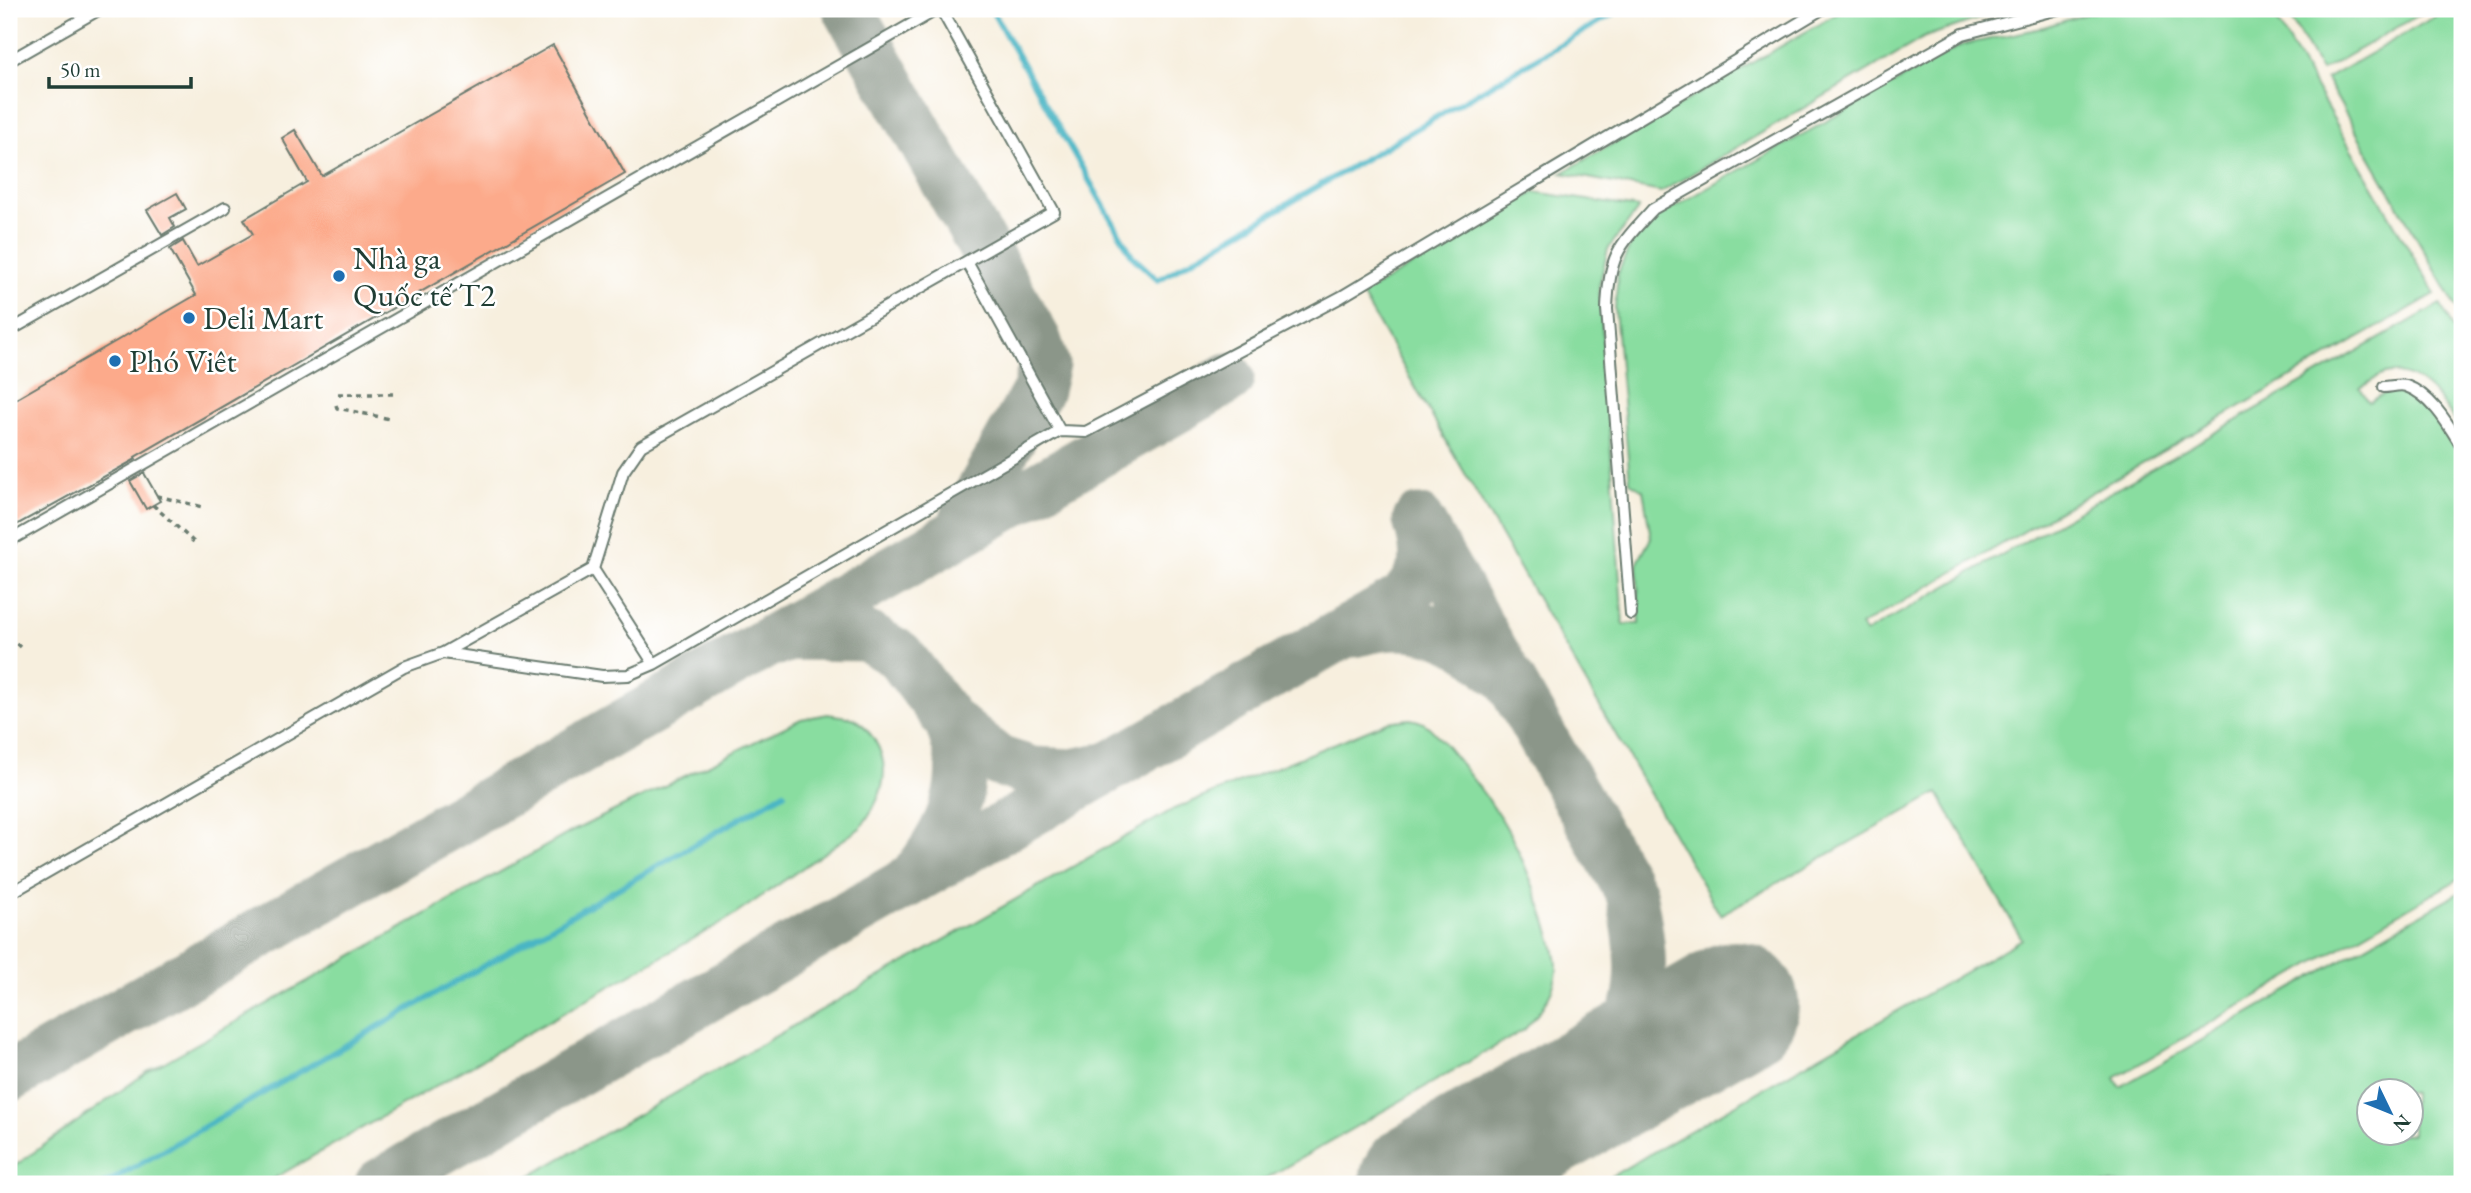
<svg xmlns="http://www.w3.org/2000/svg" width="2471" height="1193" font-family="'EB Garamond',serif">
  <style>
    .green { fill: #89dda0; stroke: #548d6a; stroke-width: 2; fill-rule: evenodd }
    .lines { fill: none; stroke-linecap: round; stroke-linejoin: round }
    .stream { stroke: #48b5c4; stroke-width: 6 }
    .taxiway { stroke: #8b9689; stroke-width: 51 }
    .runway { stroke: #8b9689; stroke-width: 128 }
    .building { fill: #fcaa8b }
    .service-casing { stroke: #6b7b70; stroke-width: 14 }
    .path { stroke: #6b7b70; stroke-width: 3.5; stroke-dasharray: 5 5; stroke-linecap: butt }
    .service { stroke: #fff; stroke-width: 10 }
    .poi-dot { fill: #1f6fb2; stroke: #fff; stroke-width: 2.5 }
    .labels { text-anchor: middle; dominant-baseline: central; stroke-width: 5; stroke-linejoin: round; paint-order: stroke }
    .poi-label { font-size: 32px; fill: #1f3d34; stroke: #fff; text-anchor: start }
  </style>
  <rect width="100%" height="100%" fill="#fff"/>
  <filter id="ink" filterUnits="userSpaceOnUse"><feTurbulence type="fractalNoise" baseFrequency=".0143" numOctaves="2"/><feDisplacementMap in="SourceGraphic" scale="14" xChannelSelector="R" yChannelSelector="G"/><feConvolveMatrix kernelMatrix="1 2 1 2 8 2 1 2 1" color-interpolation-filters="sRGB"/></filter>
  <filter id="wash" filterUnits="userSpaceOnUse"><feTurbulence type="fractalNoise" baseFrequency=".00686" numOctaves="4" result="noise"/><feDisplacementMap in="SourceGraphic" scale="28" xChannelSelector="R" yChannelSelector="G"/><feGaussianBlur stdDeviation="1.57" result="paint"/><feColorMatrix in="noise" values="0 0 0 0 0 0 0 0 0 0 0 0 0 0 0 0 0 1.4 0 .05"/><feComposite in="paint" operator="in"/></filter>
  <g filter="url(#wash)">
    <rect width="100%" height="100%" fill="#f7efde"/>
    <!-- green -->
    <path class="green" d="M1845 9H2007L1925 37 1661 192 1562 173Z
      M2103 9H2270L2435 294 1860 626 1865 633 2440 304 2455 331 2462 327V432C2447 408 2420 366 2385 374 2377 376 2368 384 2360 388L2369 402C2375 399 2382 393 2389 392 2425 385 2447 434 2462 459V877L2115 1078 2120 1087 2462 891V1184H1598L2022 939 1938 793 1720 915 1362 295 1535 192 1639 208 1608 249 1599 286 1623 624H1640L1637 564 1651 538 1643 490 1630 482 1615 309 1618 273 1631 243 1656 217 1962 45 2037 29ZM2370 1092H2412V1134H2370Z
      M2285 9H2429L2321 71Z
      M2448 9H2462V317L2326 79Z
      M828 714C837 716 847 716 855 719 863 723 869 732 874 739 894 771 881 800 860 828L733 916 264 1184H9V1170L147 1072 571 832 801 719Z
      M1410 719C1415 720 1421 721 1425 724 1440 734 1495 807 1505 825 1520 851 1559 943 1557 970 1555 993 1539 1014 1524 1030L1256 1184H516L1174 809 1387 722Z"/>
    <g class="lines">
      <!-- stream -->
      <path class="stream" d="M991 9 1133 257 1158 280 1621 9
        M105 1184 784 793"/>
      <!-- taxiway -->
      <path class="taxiway" d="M848 9 1036 340 1044 364 1038 390 965 519
        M1421 525 1631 893C1650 989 1645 1024 1576 1096
        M1355 632C1410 615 1459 630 1497 670
        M779 640 793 635 866 636 899 655 950 722 998 761 1033 772 1073 774 1097 769
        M916 875C941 843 965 802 960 759 959 747 953 734 950 722
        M9 1077 1229 378
        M380 1184 1403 599C1428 570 1429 556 1418 520"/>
      <!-- runway -->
      <path class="runway" d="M1423 1184 1735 1005"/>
    </g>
    <g id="blocks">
      <!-- building -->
      <path class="building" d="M553 45 625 174 135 457 136 459 9 529V403L196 295 170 249 183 241 197 266 253 234 244 219 307 182 282 138 295 130 322 176Z
        M177 193 186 209 170 218 175 227 162 235 147 210Z
        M144 473 160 501 146 509 130 481Z"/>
    </g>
  </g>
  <g filter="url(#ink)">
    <use href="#blocks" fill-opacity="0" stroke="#6b7b70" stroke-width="2"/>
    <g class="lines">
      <defs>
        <path id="service" d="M9 61 100 9
          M967 262 1060 431
          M9 331 225 208
          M2384 387C2390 387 2400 384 2406 386 2432 395 2449 426 2462 447
          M9 541 938 9
          M593 569 654 664 1060 431 1086 432 1341 297 1822 9
          M1631 614 1607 309C1609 255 1618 247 1653 209L1963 34 2058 9
          M443 653 602 676 628 675 654 664
          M9 894 404 667 443 653 593 569 623 472 641 446 1054 212 941 9"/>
      </defs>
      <!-- service casing -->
      <use href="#service" class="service-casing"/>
      <!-- path -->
      <path class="path" d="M338 394H398
        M336 405 337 408 390 419
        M157 496 203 507
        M153 505 196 544
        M9 607 12 609
        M9 637 20 647"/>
      <!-- service -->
      <use href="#service" class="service"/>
    </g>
  </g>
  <!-- markers -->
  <g class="poi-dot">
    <circle cx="339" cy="276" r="7"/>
    <circle cx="189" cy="318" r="7"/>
    <circle cx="115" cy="361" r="7"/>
  </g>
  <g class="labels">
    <!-- poi labels -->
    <g class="poi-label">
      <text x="353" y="258">Nhà ga<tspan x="353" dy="37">Quốc tế T2</tspan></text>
      <text x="203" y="318">Deli Mart</text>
      <text x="129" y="361">Phó Viêt</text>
    </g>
  </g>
  <!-- margin -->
  <rect width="2471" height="1193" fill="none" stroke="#fff" stroke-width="35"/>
  <!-- north arrow -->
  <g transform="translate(2390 1112) rotate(133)"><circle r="33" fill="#ffffff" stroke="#a5b1ae" stroke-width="2"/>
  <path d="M0-5L12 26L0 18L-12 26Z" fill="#1f6fb2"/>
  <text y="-10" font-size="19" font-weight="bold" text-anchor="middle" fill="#1f3d34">N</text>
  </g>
  <!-- scale -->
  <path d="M49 77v10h142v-10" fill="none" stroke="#1f3d34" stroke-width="3.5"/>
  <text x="60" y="77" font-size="21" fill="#1f3d34" stroke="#ffffff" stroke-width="5" paint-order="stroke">50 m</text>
</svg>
